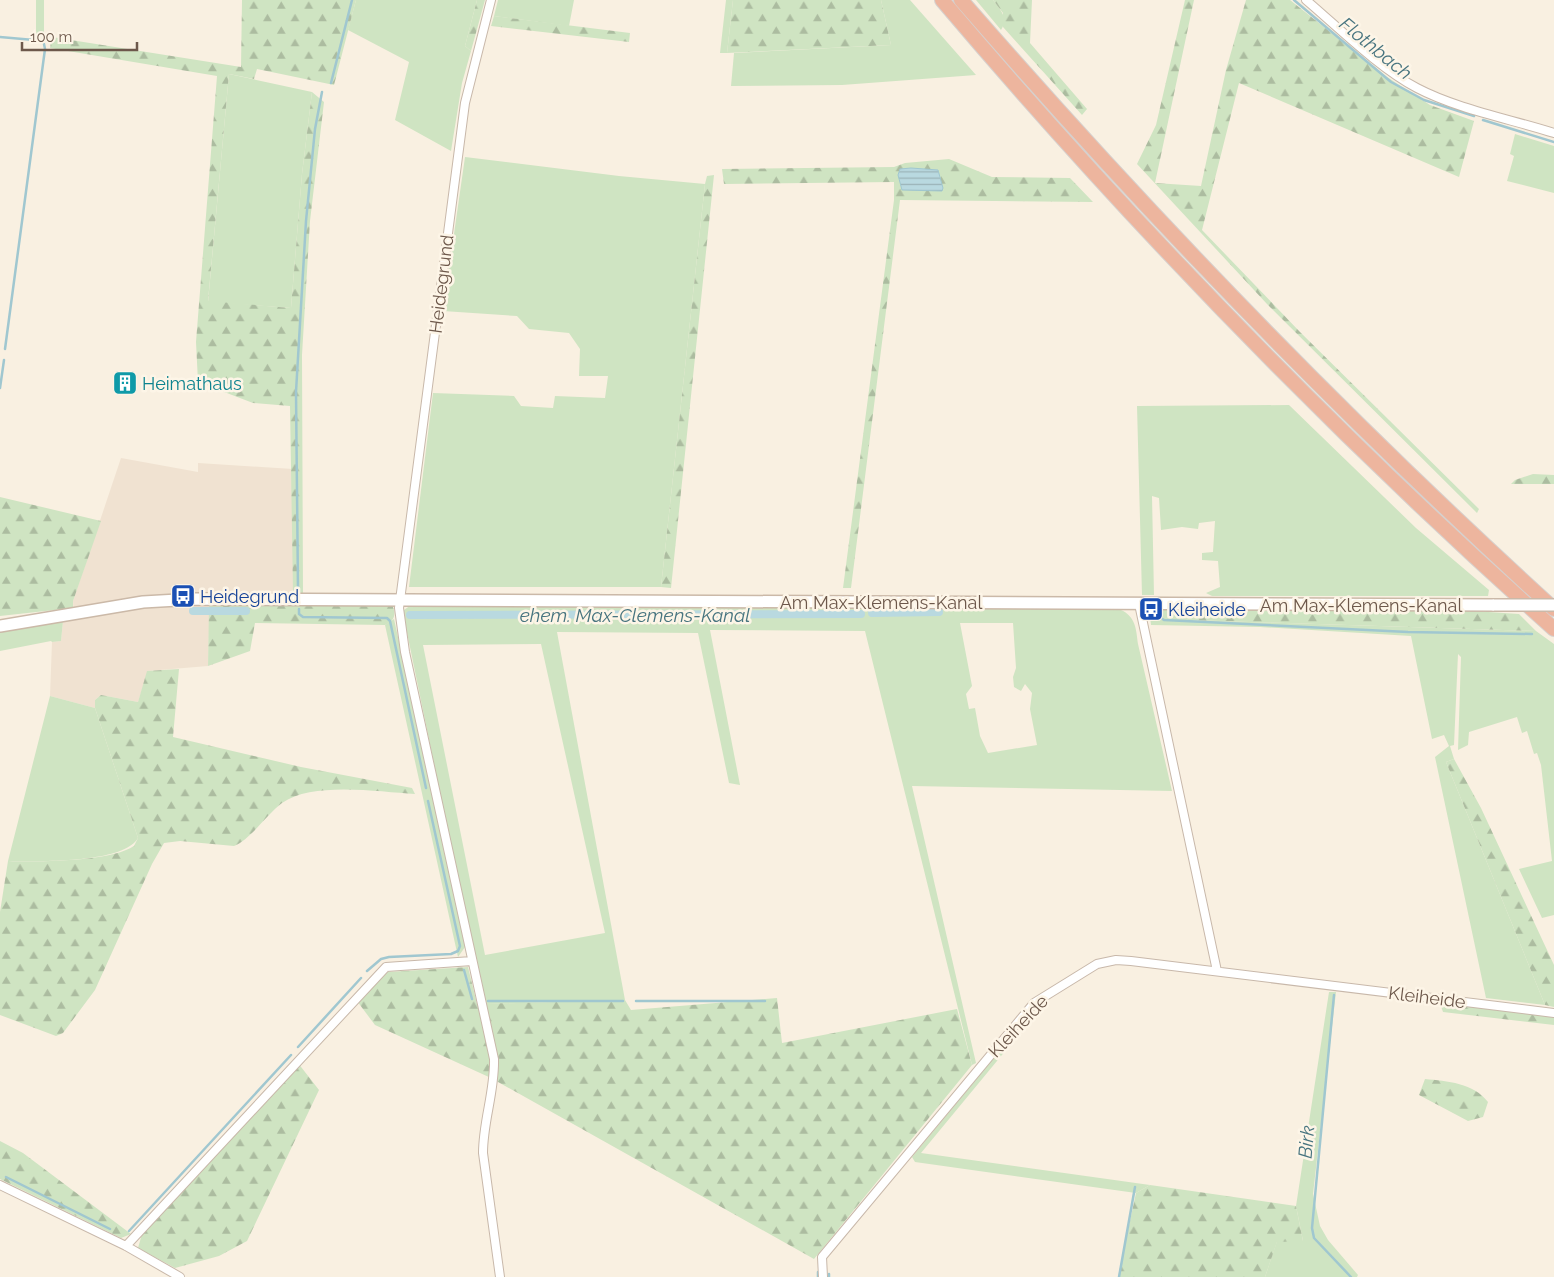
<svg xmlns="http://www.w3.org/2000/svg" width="1554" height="1277" font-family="Raleway,sans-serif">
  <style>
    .residential { fill: #f0e2d1 }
    .green { fill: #cfe4c2; fill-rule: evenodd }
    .forest { fill: url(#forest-firs) }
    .water { fill: url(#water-rules); stroke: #a0c7d0 }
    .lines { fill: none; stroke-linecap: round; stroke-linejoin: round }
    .stream { stroke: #a0c7d0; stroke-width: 2.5 }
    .canal { stroke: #b9d9e0; stroke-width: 8 }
    .minor-casing { stroke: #c8b8aa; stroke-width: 10 }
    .secondary-casing { stroke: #cbb9a8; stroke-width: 14 }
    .motorway-casing { stroke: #d6d0cd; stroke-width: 16 }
    .minor { stroke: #fff; stroke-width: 8 }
    .secondary { stroke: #fff; stroke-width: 11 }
    .motorway { stroke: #edb59e; stroke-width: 14 }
    .secondary-bridge-casing { stroke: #cbb9a8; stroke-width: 14; stroke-linecap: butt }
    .secondary-bridge { stroke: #fff; stroke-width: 11 }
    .labels { text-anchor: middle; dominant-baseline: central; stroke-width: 5; stroke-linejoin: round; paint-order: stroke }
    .street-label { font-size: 18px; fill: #6d584b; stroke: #fdf5e7 }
    .culture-label { font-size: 18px; fill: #0d838f; stroke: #fdf5e7; text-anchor: start }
    .transit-label { font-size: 18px; fill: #164399; stroke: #fdf5e7; text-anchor: start }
    .water-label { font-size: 19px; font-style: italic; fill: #47747f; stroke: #fdf5e7 }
  </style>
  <defs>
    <pattern id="forest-firs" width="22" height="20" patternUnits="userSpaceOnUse" patternTransform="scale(1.25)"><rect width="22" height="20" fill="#cfe4c2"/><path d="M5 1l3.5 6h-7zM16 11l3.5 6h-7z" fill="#acbca0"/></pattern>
    <pattern id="water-rules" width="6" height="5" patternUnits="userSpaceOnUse" patternTransform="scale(1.25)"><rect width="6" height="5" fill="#b9d9e0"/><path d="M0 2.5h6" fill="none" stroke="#9bb3b8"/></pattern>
  </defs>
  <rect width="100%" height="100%" fill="#f9f0e1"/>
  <!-- residential -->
  <path class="residential" d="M121 458 198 472V463L293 469V593L210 594 208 666 148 671 138 702 101 695 95 700V708L50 696 52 642 61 641 63 621 74 619 73 601Z"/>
  <!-- green -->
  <path class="green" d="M36 0H44V32L36 38Z
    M356 0H477L465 46 471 51 462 83 451 151 395 120 409 62 348 30Z
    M498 0H574L569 26 494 16Z
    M726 0H733L727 53H720Z
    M881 0H910L976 75 842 85 731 86 734 53 891 45Z
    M976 0H993C1000 9 1009 18 1001 30Z
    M229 74 312 92 302 174 291 308 208 302Z
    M1515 134 1554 146V193L1507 181 1514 156 1510 154Z
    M465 157 619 176 705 184 661 587H409L433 393 514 396 521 406 553 408 555 396 605 398 608 376H579L580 349 569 333 529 329 517 316 443 311Z
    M1289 405 1416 528 1489 590 1488 596H1212L1206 593 1220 587 1218 561 1202 560V553L1213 552 1215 521 1199 523 1198 529 1182 527 1161 530 1159 498 1152 496 1154 595H1142L1137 406Z
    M411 605 909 607 1121 610C1136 617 1136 629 1138 644L1172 791 912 786 976 1063 972 1065 865 631 710 630 740 785 729 783 698 633 557 632 625 1000 487 1004 482 997 404 618V610ZM960 623H1013L1016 668 1013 677 1014 687 1021 691 1025 684 1032 693 1030 709 1037 745 988 753 980 736 975 708 969 709 966 694 972 686ZM541 644 605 933 485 955 423 645Z
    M1155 610H1173L1188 620 1536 631 1554 644V915L1542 918 1519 869 1552 861 1541 765 1537 753 1534 754 1527 731 1522 733 1517 717 1469 732 1468 745 1458 750 1461 657 1458 654 1454 745 1450 746 1454 759 1446 762 1545 1005 1486 998 1435 757 1449 746 1444 735 1432 739 1411 636 1260 627 1151 625 1150 616Z
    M394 619 465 941V947L458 957 385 625Z
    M63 621 61 641 52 642 51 641 0 651V632Z
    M50 696 95 708 138 838C123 864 37 861 8 861Z
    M1329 992H1336L1313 1194 1320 1226 1328 1240 1358 1275 1357 1277H1265L1277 1241H1303L1296 1206Z
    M1011 1037V1044L921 1153 1150 1185 1136 1193 915 1162 912 1157Z"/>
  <!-- forest -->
  <path class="forest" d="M242 0H356L334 85 257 69 254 79 229 74 208 301 291 308 302 174 312 92 324 102 310 221 302 355 303 594 293 593 290 406 253 403 198 382 196 342 217 76 50 48 52 37 241 67Z
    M477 0H485L471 51 465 46Z
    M733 0H881L891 45 727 53Z
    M993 0H1032L1030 43 1087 109 1082 115 1003 27V13Z
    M1185 0H1194L1155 183 1201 186 1226 70 1246 0H1290L1387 77 1430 105 1474 121 1459 177 1239 83 1202 230 1300 332 1479 509 1477 513 1267 304 1137 164 1156 125Z
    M494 16 630 33 629 42 491 26Z
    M949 159 992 177 1070 178 1093 202 900 200 851 588H843L894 200V182L724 184 722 169 894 167 905 163Z
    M714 175 671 588 661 587 705 184 707 176Z
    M1533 474 1554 475V484H1511L1515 480Z
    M0 497 101 521 73 601V608L0 616Z
    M209 605H392C397 614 394 622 385 625L255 623 250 651 208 666Z
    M1173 610 1473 611 1519 614 1536 631 1188 620Z
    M179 669 173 737 301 767 412 788 415 794C379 792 313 781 282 803 267 814 251 839 234 846L180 841 164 843 152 864 95 990 63 1033 56 1036 0 1015V912L8 861C37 862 110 862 134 846L138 838 95 708V700L101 695 138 702 147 671Z
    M1454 759 1481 808 1554 965V1007L1545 1005 1446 762Z
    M468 967 477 1004 625 1000 631 1010 777 998 782 1043 957 1009 972 1065 814 1259 491 1078 375 1025 357 1001 388 972Z
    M1440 1003 1554 1017V1025L1443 1012Z
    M298 1063 319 1090 247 1241 219 1256 175 1268 138 1248 142 1234Z
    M1425 1079C1447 1081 1474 1083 1488 1102L1483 1117 1468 1121 1419 1095Z
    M0 1141 23 1153 131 1234 121 1238 0 1179Z
    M1150 1185 1296 1206 1303 1241 1277 1242 1265 1277H1118L1136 1193Z"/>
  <!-- water -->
  <path class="water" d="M911 168 938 170 943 188 942 191 902 190 898 175 900 169Z"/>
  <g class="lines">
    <!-- stream -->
    <path class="stream" d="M1294 0 1391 82 1424 100 1474 116
      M0 37 34 40
      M331 83 352 0
      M1483 120 1554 142
      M5 349 45 49 44 44
      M0 388 4 360
      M298 589 296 392 306 221 315 129 322 92
      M299 609V614L303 617 387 618 390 621 426 788
      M1158 616 1164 620 1408 632 1532 634
      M464 970 472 999
      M367 971 381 959 389 957 451 954 458 951 460 946 428 801
      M1334 995 1312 1228 1314 1238 1351 1277
      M488 1001H623
      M636 1001H765
      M298 1047 361 978
      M6 1177 110 1229
      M129 1231 291 1055
      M818 1272V1277
      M829 1274V1277
      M1119 1277 1135 1187"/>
    <!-- canal -->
    <path class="canal" d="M193 611H246
      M872 613 939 612
      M410 615 861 614"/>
    <defs>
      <path id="minor" d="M491 0 465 103 399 608 405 652 494 1059C495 1091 483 1121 483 1153L500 1277
        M1306 0C1339 28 1379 68 1417 88 1457 109 1510 119 1554 133
        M1139 604 1217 971
        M0 1185 126 1246 180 1277
        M126 1246 386 967 472 961
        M823 1277 822 1257 1034 1003 1097 964 1116 960 1131 961 1554 1013"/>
      <path id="secondary" d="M0 626 143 602 195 599 1494 605"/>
      <path id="motorway" d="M942 0C1131 223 1336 434 1554 629
        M961 0C1147 214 1344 418 1554 609"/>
    </defs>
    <!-- minor casing -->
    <use href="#minor" class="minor-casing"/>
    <!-- secondary casing -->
    <use href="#secondary" class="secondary-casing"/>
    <!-- motorway casing -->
    <use href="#motorway" class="motorway-casing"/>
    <!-- minor -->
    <use href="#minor" class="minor"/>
    <!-- secondary -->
    <use href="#secondary" class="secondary"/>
    <!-- motorway -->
    <use href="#motorway" class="motorway"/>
    <defs>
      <path id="secondary-bridge" d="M1494 605H1554"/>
    </defs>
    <!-- secondary-bridge casing -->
    <use href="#secondary-bridge" class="secondary-bridge-casing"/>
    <!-- secondary-bridge -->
    <use href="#secondary-bridge" class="secondary-bridge"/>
  </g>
  <!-- icons -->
  <defs>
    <symbol id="building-square" viewBox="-11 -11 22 22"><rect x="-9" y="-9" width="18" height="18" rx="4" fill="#0f9aa8" stroke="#fdf5e7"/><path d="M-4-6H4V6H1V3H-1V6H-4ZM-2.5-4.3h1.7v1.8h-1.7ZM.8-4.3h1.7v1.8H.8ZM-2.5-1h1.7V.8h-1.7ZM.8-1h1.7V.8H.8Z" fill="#fff"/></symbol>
    <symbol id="bus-square" viewBox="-11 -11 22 22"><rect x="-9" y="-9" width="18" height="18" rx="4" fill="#1a4fb4" stroke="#fdf5e7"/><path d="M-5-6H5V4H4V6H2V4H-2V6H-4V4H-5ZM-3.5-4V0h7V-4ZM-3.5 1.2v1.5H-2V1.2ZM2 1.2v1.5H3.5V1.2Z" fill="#fff"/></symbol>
  </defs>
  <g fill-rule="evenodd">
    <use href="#building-square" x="111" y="369" width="28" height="28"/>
    <use href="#bus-square" x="169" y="582" width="28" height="28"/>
    <use href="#bus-square" x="1137" y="595" width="28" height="28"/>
  </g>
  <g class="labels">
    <!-- street labels -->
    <g class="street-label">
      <text transform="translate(441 284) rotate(-83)">Heidegrund</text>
      <text x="881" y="602">Am Max-Klemens-Kanal</text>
      <text x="1361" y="605">Am Max-Klemens-Kanal</text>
      <text transform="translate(1427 997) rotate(7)">Kleiheide</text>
      <text transform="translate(1018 1026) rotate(-47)">Kleiheide</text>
    </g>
    <!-- culture labels -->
    <g class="culture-label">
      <text x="142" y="383">Heimathaus</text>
    </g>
    <!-- transit labels -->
    <g class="transit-label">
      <text x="200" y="596">Heidegrund</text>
      <text x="1168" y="609">Kleiheide</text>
    </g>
    <!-- water labels -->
    <g class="water-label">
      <text transform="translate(1376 48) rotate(39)">Flothbach</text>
      <text x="635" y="615">ehem. Max-Clemens-Kanal</text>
      <text transform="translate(1306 1142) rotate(-85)">Birk</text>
    </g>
  </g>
  <!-- scale -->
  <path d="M22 42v8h115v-8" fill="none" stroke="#6d584b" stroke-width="2.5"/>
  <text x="30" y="42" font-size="15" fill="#6d584b" stroke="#fdf5e7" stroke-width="4" paint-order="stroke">100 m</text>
</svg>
